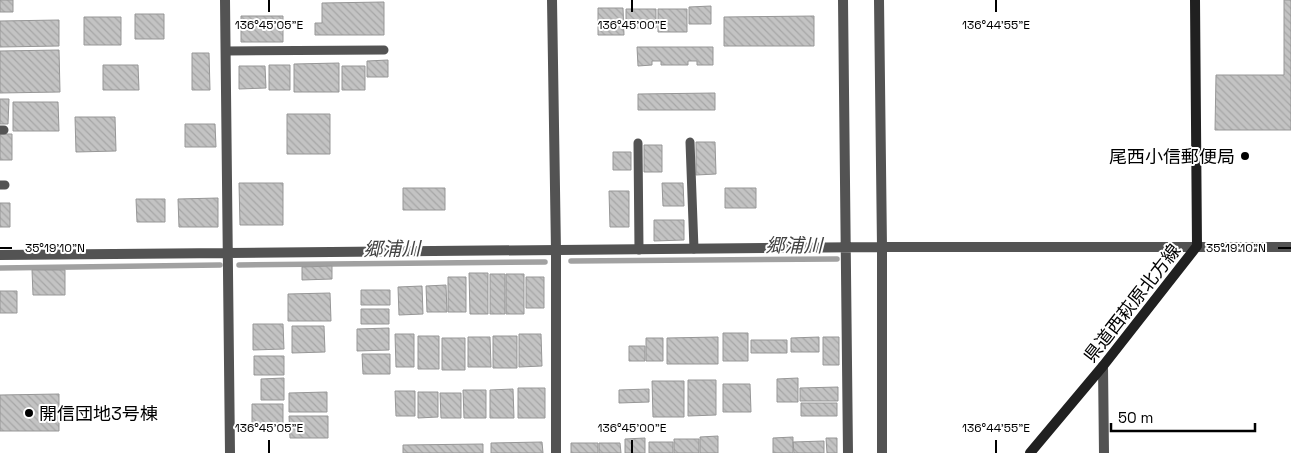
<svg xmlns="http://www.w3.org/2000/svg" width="1291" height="453" font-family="'Space Grotesk','Noto Sans JP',sans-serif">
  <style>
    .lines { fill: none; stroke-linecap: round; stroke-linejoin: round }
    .stream { stroke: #a1a1a1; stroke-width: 5.5 }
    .building { fill: url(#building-back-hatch); stroke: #979797 }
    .service { stroke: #535353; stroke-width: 9 }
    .minor { stroke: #535353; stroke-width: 10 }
    .tertiary { stroke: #535353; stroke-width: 10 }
    .secondary { stroke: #202020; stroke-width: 10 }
    .ticks { fill: none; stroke: #000; stroke-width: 2 }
    .poi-dot { fill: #000; stroke: #fff; stroke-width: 2 }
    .labels { text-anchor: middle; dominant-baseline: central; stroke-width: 4; stroke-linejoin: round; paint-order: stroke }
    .poi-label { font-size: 18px; fill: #000; stroke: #fff; text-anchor: end }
    .street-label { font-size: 18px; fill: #000; stroke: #fff }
    .water-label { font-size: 19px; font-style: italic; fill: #424242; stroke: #fff }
    .ticks-label { font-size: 12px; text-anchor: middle; fill: #000; stroke: #fff; stroke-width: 4; stroke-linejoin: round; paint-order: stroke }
  </style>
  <defs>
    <pattern id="building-back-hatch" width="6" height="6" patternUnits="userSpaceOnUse" patternTransform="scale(1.25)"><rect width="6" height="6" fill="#c3c3c3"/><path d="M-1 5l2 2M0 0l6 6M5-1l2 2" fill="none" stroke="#a6a6a6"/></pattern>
  </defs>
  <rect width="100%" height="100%" fill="#fff"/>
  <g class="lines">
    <!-- stream -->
    <path class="stream" d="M571 261 837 259
      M239 265 545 262
      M0 268 220 265"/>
  </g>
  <!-- building -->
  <path class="building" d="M0 0H13V12H0Z
    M1284 0H1291V130H1215L1216 75H1284Z
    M384 2V35H315V23H322V3Z
    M711 6V24H689V7Z
    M598 8H623L624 35H598Z
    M626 9H656V28H626Z
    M658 9H687V32H658Z
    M135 14H164V39H135Z
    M241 16H283V42H241Z
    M814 16V46H724V17Z
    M84 17H121V45H84Z
    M59 20V46L0 47V21Z
    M637 47H713V65H697V61H688V65H661V61H652V65L638 66Z
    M59 50 60 92 0 93V51Z
    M192 53H209L210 90H192Z
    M388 60V77H367V61Z
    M339 63V92H294V64Z
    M103 65H138L139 90H103Z
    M269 65H290V90H269Z
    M239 66H265L266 88 239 89Z
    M342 66H365V90H342Z
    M715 93V110H638V94Z
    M0 99H9L8 124H0Z
    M13 102H58L59 131H13Z
    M287 114H330V154H287Z
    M75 117H115L116 151 76 152Z
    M185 124H215L216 147H185Z
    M0 134H12V160H0Z
    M696 142H715L716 174 696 175Z
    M644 145H662V172H644Z
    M613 152H631V170H613Z
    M239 183H283V225H240Z
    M662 183H683L684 206H663Z
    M403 188H445V210H403Z
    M725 188H756V208H725Z
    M609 191H629V227H610Z
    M218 198V227H179L178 199Z
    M136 199H165V222H137Z
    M0 203H10V227H0Z
    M654 220H684V240L654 241Z
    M332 266V279L302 280V267Z
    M32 270H65V295H33Z
    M469 273H488V314H470Z
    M490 274H505V314H490Z
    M506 274H524V314H506Z
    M448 277H466V312H448Z
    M526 277H544V308H526Z
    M446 285 447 312H427L426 286Z
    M422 286 423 314 399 315 398 287Z
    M361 290H390V305H361Z
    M0 291H17V313H0Z
    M330 293 331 321H288V294Z
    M361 309H389V324H361Z
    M253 324H283L284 349 253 350Z
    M292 326H324L325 352 292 353Z
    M389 328V350L357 351V329Z
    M723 333H748V361H723Z
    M395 334H414V367H396Z
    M519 334H541L542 366 519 367Z
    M418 336H439V369H418Z
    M493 336H517V368H493Z
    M468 337H490L491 367H468Z
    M718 337V364H667V338Z
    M819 337V352H791V338Z
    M823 337H839V365H823Z
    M442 338H465V370H442Z
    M646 338H663V361H646Z
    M751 340H787V353H751Z
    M629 346H645V361H629Z
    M362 354H390V374H363Z
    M254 356H284V375H254Z
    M284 378V400H261V379Z
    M798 378V402H777V379Z
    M688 380H716V415L688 416Z
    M652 381H684V417H653Z
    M723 384H750L751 412H723Z
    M838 387V401H800V388Z
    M518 388H545V418H518Z
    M513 389 514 418H490V390Z
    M649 389V402L619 403V390Z
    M463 390H486V418H464Z
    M395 391H415V416H396Z
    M327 392V412H289V393Z
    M418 392H438V417L418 418Z
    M440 393H461V418H441Z
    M59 394V431H0V395Z
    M801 403H837V416H801Z
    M252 404H283V424H252Z
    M289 416H328V438H290Z
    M718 436V453H700V437Z
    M793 437V453H773V438Z
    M645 438V453H625V439Z
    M826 438H837V453H827Z
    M674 439H699V453H674Z
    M824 441V453H794L793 442Z
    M542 442 543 453H491V443Z
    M649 442H673V453H649Z
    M571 443H598V453H571Z
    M599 443H620L621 453H599Z
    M483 444V453H403V445Z"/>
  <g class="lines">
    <!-- service -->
    <path class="service" d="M226 51 384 50
      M0 130H4
      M690 142 694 249
      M638 143 639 250
      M0 185H5"/>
    <!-- minor -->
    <path class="minor" d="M225 0 230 453
      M843 0 848 453
      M879 0 882 247V453
      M0 255 882 247H1291
      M1103 366 1104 453"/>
    <!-- tertiary -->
    <path class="tertiary" d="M552 0 556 251V453"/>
    <!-- secondary -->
    <path class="secondary" d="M1030 453 1103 366 1197 246 1195 0"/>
  </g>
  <!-- ticks -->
  <path class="ticks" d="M269 0V12M632 0V12M996 0V12M0 248H12M1278 248H1291M269 440V453M632 440V453M996 440V453"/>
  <!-- markers -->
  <g class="poi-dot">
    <circle cx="1245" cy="156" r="5"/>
    <circle cx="29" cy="413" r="5"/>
  </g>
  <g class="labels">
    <!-- poi labels -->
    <g class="poi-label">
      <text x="1235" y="156">尾西小信郵便局</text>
      <text x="39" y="413" text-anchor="start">開信団地3号棟</text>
    </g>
    <!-- street labels -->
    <g class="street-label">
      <text transform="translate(1132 303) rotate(-52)">県道西萩原北方線</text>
    </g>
    <!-- water labels -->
    <g class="water-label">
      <text x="794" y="245">郷浦川</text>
      <text transform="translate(392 249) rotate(-1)">郷浦川</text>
    </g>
  </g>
  <g class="ticks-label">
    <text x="269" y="29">136°45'05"E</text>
    <text x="632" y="29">136°45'00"E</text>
    <text x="996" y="29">136°44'55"E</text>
    <text x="1236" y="252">35°19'10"N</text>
    <text x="55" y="252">35°19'10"N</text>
    <text x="269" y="432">136°45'05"E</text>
    <text x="632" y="432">136°45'00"E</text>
    <text x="996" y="432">136°44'55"E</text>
  </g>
  <!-- scale -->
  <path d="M1111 423v8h144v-8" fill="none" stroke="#000000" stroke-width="2.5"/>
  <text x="1118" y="423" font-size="15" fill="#000000" stroke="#ffffff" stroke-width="4" paint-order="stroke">50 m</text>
</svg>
